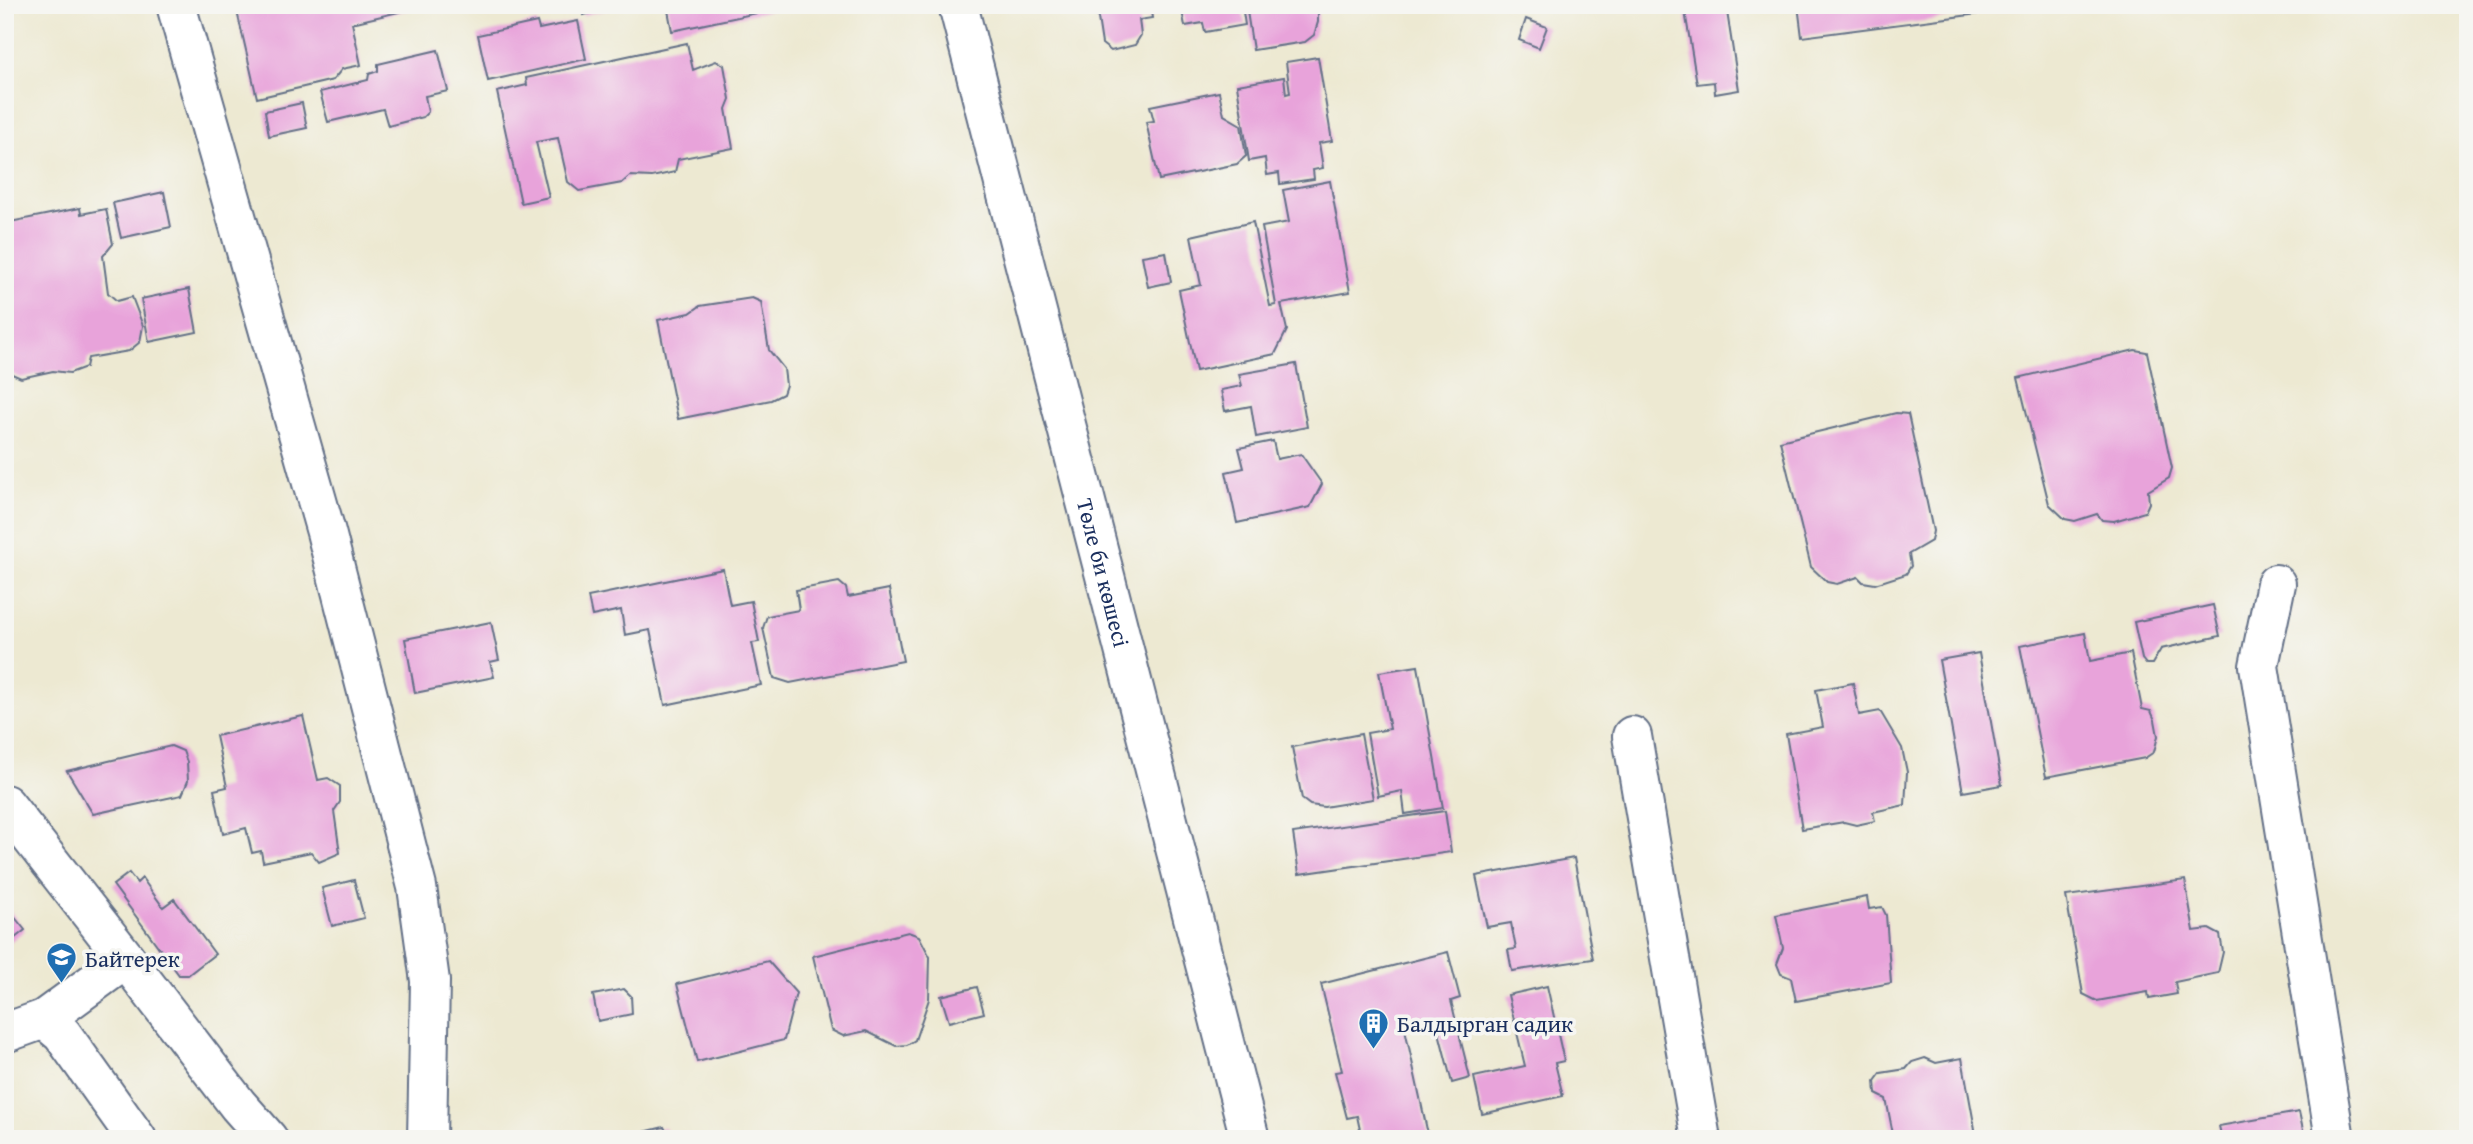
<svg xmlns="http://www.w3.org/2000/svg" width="2473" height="1144" font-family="'Gentium Book Plus',serif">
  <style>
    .building { fill: #e8a3da }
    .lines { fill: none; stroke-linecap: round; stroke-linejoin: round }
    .minor-casing { stroke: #647087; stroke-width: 42 }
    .minor { stroke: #fff; stroke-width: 38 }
    .labels { text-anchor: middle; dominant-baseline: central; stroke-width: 7; stroke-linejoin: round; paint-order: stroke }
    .street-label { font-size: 23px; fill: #1b2f5e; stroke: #f6f6f2 }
    .poi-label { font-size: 23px; fill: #1b2f5e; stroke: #f6f6f2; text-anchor: start }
  </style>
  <rect width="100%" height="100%" fill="#f6f6f2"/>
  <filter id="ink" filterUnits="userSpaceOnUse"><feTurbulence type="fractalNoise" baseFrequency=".0143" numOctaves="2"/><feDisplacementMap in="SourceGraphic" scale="14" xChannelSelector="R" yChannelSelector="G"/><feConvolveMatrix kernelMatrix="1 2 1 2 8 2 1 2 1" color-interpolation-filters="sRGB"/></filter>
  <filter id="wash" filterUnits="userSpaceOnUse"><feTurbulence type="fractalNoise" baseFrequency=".00686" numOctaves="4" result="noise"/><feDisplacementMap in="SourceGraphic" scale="28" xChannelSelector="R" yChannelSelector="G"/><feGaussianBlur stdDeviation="1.57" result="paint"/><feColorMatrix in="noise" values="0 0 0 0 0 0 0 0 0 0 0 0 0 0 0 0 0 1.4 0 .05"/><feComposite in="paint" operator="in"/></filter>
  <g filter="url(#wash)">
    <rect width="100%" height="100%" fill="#ede9d2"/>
    <g id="blocks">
      <!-- building -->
      <path class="building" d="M243 5H424V6L352 23 361 65 342 69 333 80 257 98 236 7Z
        M581 5H623V6L583 15Z
        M667 5H779L780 8 672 31Z
        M1096 5H1150L1152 18 1139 20 1141 35 1135 45 1111 51 1102 44Z
        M1242 5 1245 25 1205 32 1203 23 1185 26 1181 6Z
        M1246 5H1318V22L1314 35 1305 42 1253 50Z
        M1684 5H1726L1739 90 1715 94 1714 82 1697 84Z
        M1798 5H2031V7L1802 37Z
        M1526 19 1547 27 1539 48 1519 40Z
        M578 21 586 59 488 81 478 35 537 22 539 29Z
        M687 43 693 70 716 61 724 65 730 99 726 109 733 148 678 159 675 172 652 177 630 176 622 183 579 191 568 182 558 138 536 142 549 197 521 203 497 92 527 85 526 78Z
        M438 50 448 91 425 96 428 112 423 117 388 126 383 109 328 122 320 92 368 80 369 74 378 71V64Z
        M1318 57 1332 141 1319 143 1323 168 1313 170 1314 179 1280 184 1279 173 1267 175 1265 158 1249 161 1237 85 1284 77 1286 94 1290 93 1286 62Z
        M1219 92 1224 115 1241 125 1246 156 1237 164 1159 180 1146 122 1154 121 1150 106Z
        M302 103 307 128 269 136 265 111Z
        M1330 181 1350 292 1281 304 1287 330 1275 354 1196 371 1179 290 1201 285 1191 236 1253 222 1270 306 1276 305 1262 227 1289 222 1283 190Z
        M164 192 171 227 121 238 113 203Z
        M80 208 81 214 106 209 113 244 103 256 108 293 117 301 132 297 143 326 140 342 129 351 88 358 86 367 70 373 53 371 21 378 5 371V223Z
        M1166 252 1171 282 1148 287 1142 256Z
        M189 289 197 332 149 342 141 299Z
        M752 298 761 302 769 350 784 369 786 385 783 394 771 400 678 419 658 320 690 313 700 306Z
        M2135 350 2147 352 2172 468 2169 478 2148 491 2149 503 2145 512 2114 521 2102 520 2097 514 2075 521 2065 519 2049 504 2018 378Z
        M1296 364 1307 427 1256 437 1251 406 1225 411 1221 390 1242 386 1239 374Z
        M1896 413 1908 414 1933 531 1931 541 1909 554 1911 566 1906 574 1875 584 1863 582 1858 577 1837 584 1827 582 1811 567 1780 441Z
        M1273 441 1277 459 1301 454 1322 484 1310 507 1237 523 1226 472 1244 468 1239 448Z
        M723 569 730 605 751 601 759 642 752 643 761 685 665 705 650 630 625 635 621 610 592 616 588 597Z
        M839 582 846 588 848 597 889 589 903 661 790 683 774 678 763 628 767 616 799 610 796 590Z
        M2213 605 2220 636 2161 649 2152 664H2146L2142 659 2134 622Z
        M491 622 499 660 490 662 494 677 415 693 405 639Z
        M2085 633 2090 661 2131 653 2142 709 2151 711 2155 720 2158 736 2154 752 2145 758 2046 777 2020 646Z
        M1979 653 2002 785 1963 792 1939 660Z
        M1418 666 1443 808 1405 814 1402 791 1378 796 1367 733 1390 729 1379 672Z
        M1853 683 1859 715 1880 711 1902 748 1907 772 1905 805 1873 812 1875 821 1856 825 1844 822 1802 829 1786 734 1823 727 1816 690Z
        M303 716 318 780 328 778 340 786V802L334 811 340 853 319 862 311 852 263 862 261 851 252 853 246 828 223 834 214 790 227 787 216 736Z
        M1361 734 1373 799 1324 807 1310 805 1302 799 1292 747Z
        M171 746 183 751 187 762 188 781 182 795 93 814 67 771Z
        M1445 811 1451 852 1299 874 1293 833Z
        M1574 858 1593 959 1512 971 1508 950 1516 949 1511 923 1487 927 1476 876Z
        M129 873 137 883 142 878 163 907 174 899 215 954 188 975H179L113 885Z
        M354 880 364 918 332 926 322 888Z
        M2185 880 2194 931 2209 929 2220 935 2223 952 2218 973 2175 982 2177 994 2149 999 2148 992 2097 1001 2083 994 2066 896Z
        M1867 897 1869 909 1882 907 1886 915 1891 983 1796 1001 1791 978 1781 974 1777 964 1783 948 1776 915Z
        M5 905 25 930 5 946Z
        M908 932 919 936 930 957 929 999 915 1040 907 1045 896 1046 866 1031 843 1036 831 1030 813 956Z
        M1448 952 1460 998 1451 1001 1470 1078 1452 1083 1435 1017 1408 1023 1405 1029 1429 1139H1362L1357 1116 1347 1118 1335 1072 1342 1071 1321 984Z
        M768 961 796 993 784 1040 697 1062 677 984Z
        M1547 986 1564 1061 1555 1063 1563 1096 1482 1114 1474 1077 1525 1066 1508 995Z
        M977 987 984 1013 949 1022 941 996Z
        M624 989 631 996 632 1014 598 1021 593 995Z
        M1925 1058 1936 1063 1962 1058 1975 1129 1969 1139H1894L1886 1099 1876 1094 1875 1081 1881 1073 1906 1069 1912 1062Z
        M2299 1112 2305 1139H2222L2219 1126Z
        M664 1127 670 1139H620V1138Z"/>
    </g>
  </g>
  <g filter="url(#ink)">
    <use href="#blocks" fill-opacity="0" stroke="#647087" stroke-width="2"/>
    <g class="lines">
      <defs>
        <g id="minor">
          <path d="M176 5 326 532 417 887 430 981 427 1139"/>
          <path id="s1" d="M958 5 1250 1139"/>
          <path d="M2276 584 2259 666 2335 1139"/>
          <path d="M1632 736 1701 1139"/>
          <path d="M5 804 126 959"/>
          <path d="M44 1019 62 1034 137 1139"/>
          <path d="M5 1033 44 1019 126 959 238 1105 268 1139"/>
        </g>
      </defs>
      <!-- minor casing -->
      <use href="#minor" class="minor-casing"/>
      <!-- minor -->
      <use href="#minor" class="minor"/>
    </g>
  </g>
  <!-- icons -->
  <defs>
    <symbol id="school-pin" viewBox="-11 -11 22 30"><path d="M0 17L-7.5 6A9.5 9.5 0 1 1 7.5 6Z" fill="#1f6fb2" stroke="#f6f6f2"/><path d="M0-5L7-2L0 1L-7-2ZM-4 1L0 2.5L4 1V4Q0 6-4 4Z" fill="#fff"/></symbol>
    <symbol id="building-pin" viewBox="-11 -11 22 30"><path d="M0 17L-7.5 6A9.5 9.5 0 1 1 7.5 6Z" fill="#1f6fb2" stroke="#f6f6f2"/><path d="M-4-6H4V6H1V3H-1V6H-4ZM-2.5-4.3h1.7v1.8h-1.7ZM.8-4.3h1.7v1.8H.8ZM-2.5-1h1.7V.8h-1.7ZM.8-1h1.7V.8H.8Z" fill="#fff"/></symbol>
  </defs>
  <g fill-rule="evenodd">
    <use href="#school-pin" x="44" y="940" width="35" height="47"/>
    <use href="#building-pin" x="1356" y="1006" width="35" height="47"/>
  </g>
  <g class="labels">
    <!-- street labels -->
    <g class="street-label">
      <text stroke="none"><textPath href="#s1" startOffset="586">Төле би көшесі</textPath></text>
    </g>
    <!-- poi labels -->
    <g class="poi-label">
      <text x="85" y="958">Байтерек</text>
      <text x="1397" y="1023">Балдырган садик</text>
    </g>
  </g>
  <!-- margin -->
  <rect width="2473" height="1144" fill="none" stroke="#f6f6f2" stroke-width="28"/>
</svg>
